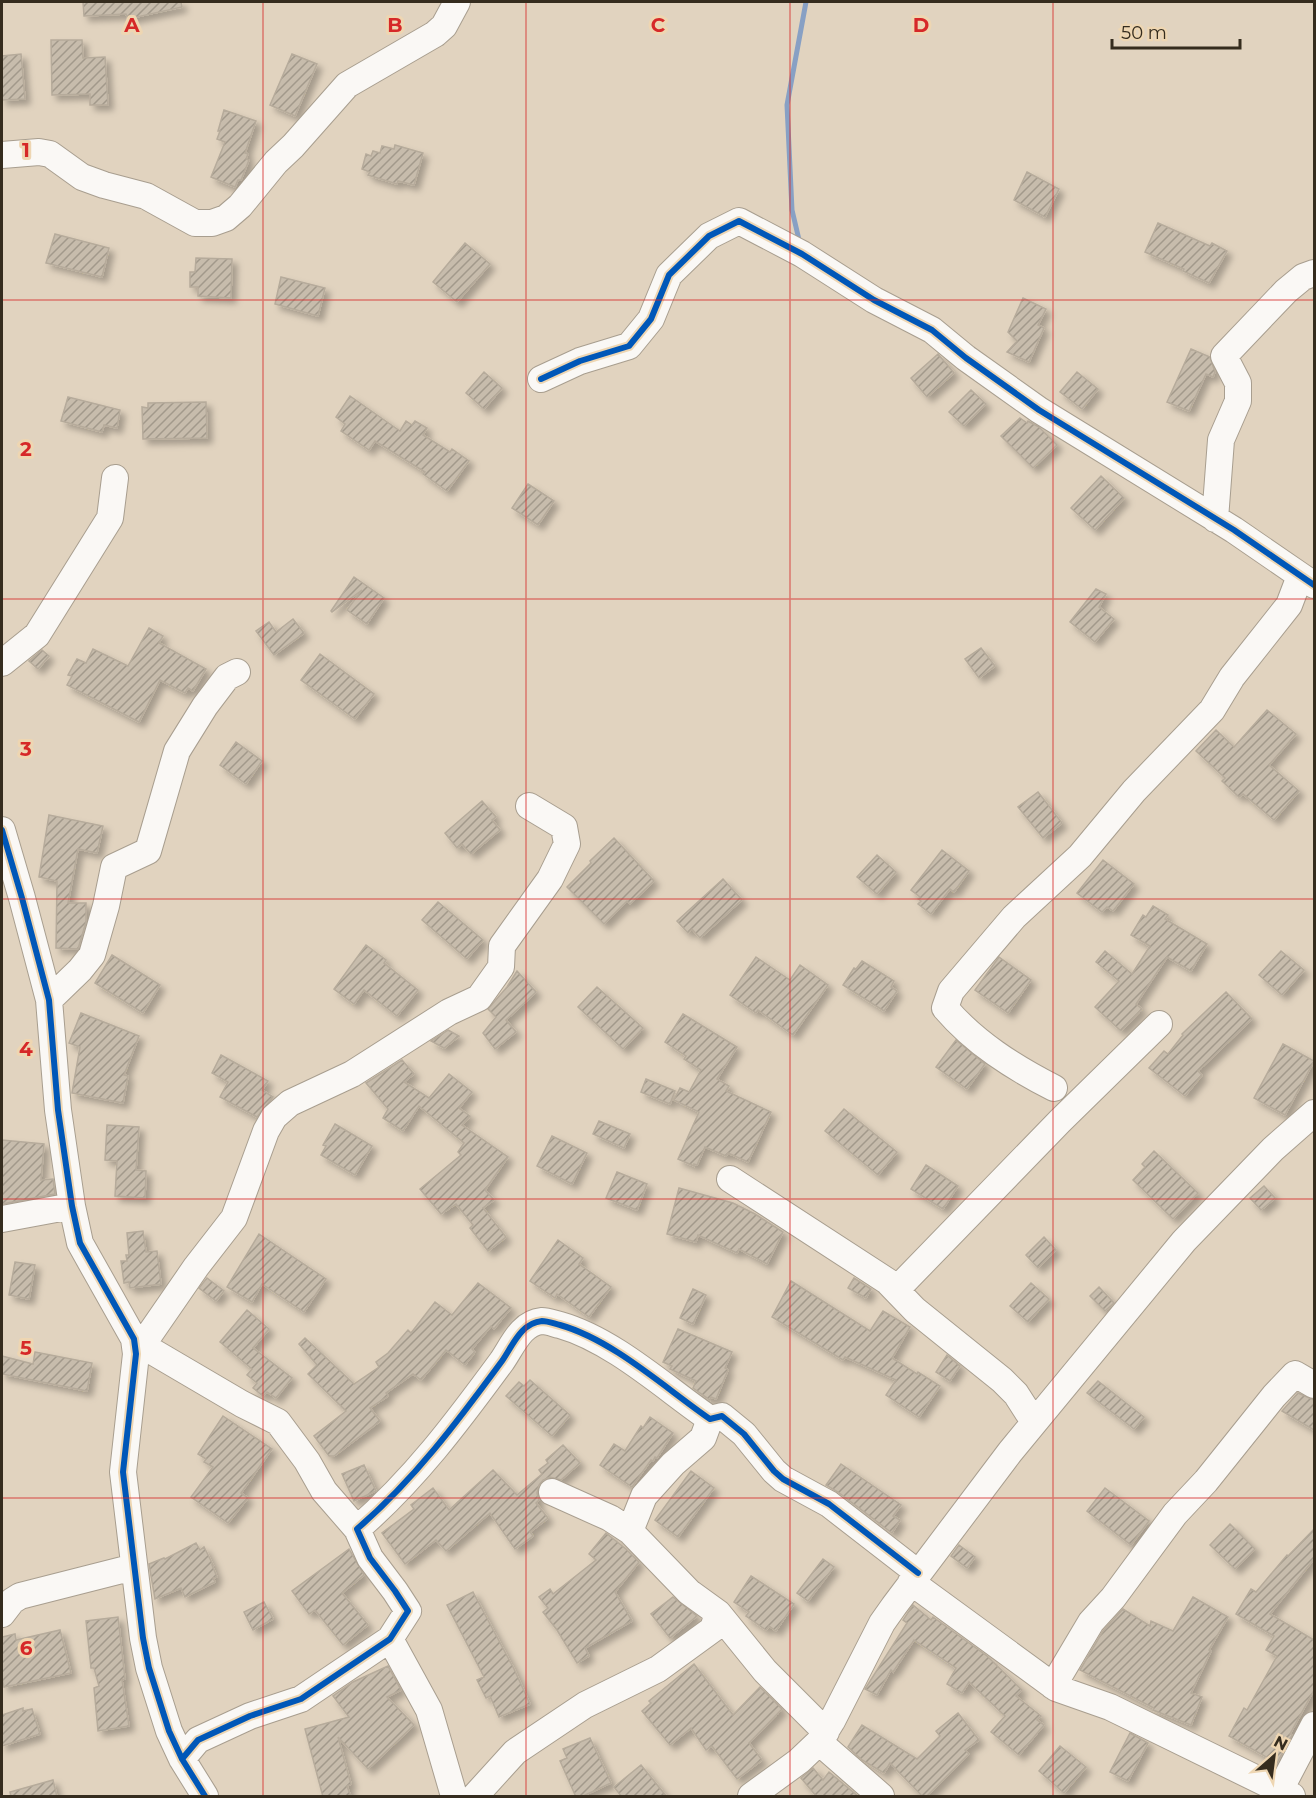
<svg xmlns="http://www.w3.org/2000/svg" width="1316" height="1798" font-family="Montserrat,sans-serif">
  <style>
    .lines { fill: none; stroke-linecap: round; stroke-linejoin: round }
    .stream { stroke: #88a0c4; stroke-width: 5 }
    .building { fill: url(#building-hatch); stroke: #b6ab9b; stroke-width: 1.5; filter: url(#shadow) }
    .minor-casing { stroke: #a89e8f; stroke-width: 28 }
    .minor { stroke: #faf8f5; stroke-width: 26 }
    .cycleway-casing { stroke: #eed6b2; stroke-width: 10 }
    .cycleway { stroke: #0057b8; stroke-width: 6 }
    .grid { fill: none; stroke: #d62828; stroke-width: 1.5; stroke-opacity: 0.55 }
    .grid-label { font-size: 20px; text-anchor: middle; font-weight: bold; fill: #d62828; stroke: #eed6b2; stroke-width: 6; stroke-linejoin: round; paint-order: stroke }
  </style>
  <defs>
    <pattern id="building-hatch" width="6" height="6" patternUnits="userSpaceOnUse" patternTransform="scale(1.5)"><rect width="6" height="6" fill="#c7bcac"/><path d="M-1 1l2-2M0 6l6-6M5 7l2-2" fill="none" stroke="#a2998b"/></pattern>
    <filter id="shadow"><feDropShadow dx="5" dy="5" stdDeviation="3" flood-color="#0004"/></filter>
  </defs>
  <rect width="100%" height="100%" fill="#e1d3bf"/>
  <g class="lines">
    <!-- stream -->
    <path class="stream" d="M800 244 792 210 787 105 806 2"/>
  </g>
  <!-- building -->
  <path class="building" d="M83 2H181L182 7 128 19 126 14 84 16Z
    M51 40H82L83 58 105 57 108 105H90V94L52 95Z
    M21 54 25 99 2 100V56Z
    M292 54 317 64 295 116 270 105Z
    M224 110 256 121 245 153 248 154 246 159 249 160 241 180H238L235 187 211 177 225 142 217 139 220 131H218Z
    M395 145 423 153 414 185 398 181 397 184 368 175 370 172 362 169 366 154 371 156 373 151 380 153 382 146 394 149Z
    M1027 172 1059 189 1045 217 1014 200Z
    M1158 223 1210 246 1212 243 1227 251 1209 283 1183 271 1184 269 1145 252Z
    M55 234 109 248 102 277 46 263Z
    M465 243 490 264 457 302 433 282Z
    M196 258 232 259 231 298 198 296V287H190V272H195Z
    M281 277 325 288 318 316 275 304Z
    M1023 298 1046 309 1038 325 1044 328 1029 362 1007 352 1017 341 1008 332Z
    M1191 349 1210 357 1215 372 1213 377 1206 374 1189 411 1167 402Z
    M938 354 954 373 927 397 911 378Z
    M484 372 502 388 484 409 466 393Z
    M1077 372 1098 389 1082 409 1060 392Z
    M971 390 986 404 964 426 949 412Z
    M350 396 400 431 406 421 412 425 415 421 427 428 423 435 450 452 452 449 469 461 447 491 423 474 425 472 375 441 369 450 341 431 345 424 336 417Z
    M68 397 120 410 117 428 104 425 102 432 61 421Z
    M206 402 207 438 143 439 142 407 148 408V403Z
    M1020 418 1027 423 1028 421 1039 427 1057 445 1033 468 1001 436Z
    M1101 476 1124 498 1095 530 1071 508Z
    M528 484 554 501 538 525 512 508Z
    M354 577 384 598 367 624 347 610 362 590 332 612 331 611Z
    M1096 589 1106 594 1099 607 1114 619 1095 642 1070 622Z
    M293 619 304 633 274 655 256 631 269 622 276 632Z
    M149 628 163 636 159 643 206 669 193 691 188 688 185 693 160 680 139 722 67 685 72 676 68 675 77 659 86 663 93 649 128 666Z
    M981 648 995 666 979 678 965 659Z
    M42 650 49 656 38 669 29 661Z
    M320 654 374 694 355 719 301 680Z
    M1267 710 1296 734 1269 765 1299 791 1274 820 1243 794 1239 797 1222 781 1225 778 1196 751 1216 730 1234 747Z
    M236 742 262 761 246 784 220 765Z
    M1038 792 1062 823 1043 838 1018 807Z
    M482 801 496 817 492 820 500 830 471 854 462 844 457 848 445 833Z
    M49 815 103 826 97 853 78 849 68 903H86V922L78 949 56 948 57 881 39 877Z
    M614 838 654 881 630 904 627 901 604 924 567 887 591 863 590 861Z
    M942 850 969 871 954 892 950 889 931 914 918 904 921 901 918 899 920 897 911 890Z
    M877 855 896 872 877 894 857 877Z
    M1103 860 1134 884 1113 911 1107 907 1102 912 1077 893Z
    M723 879 742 900 700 938 692 929 688 933 677 921Z
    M438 902 483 940 467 959 422 920Z
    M1153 906 1168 915 1165 919 1207 944 1191 971 1167 957 1136 1004 1142 1009 1121 1031 1095 1007 1119 981 1096 962 1105 951 1132 974 1150 946 1131 935 1143 915 1146 917Z
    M366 945 386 960 384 963 418 990 397 1016 364 990 354 1004 334 989Z
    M1281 951 1304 970 1282 995 1259 975Z
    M112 955 160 985 143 1013 95 983Z
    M756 957 790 980 800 965 828 985 793 1035 758 1010 756 1013 730 995Z
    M999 957 1031 980 1008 1013 975 990Z
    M862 961 894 981 891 987 897 991 884 1011 843 985 854 968 856 969Z
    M517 971 536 992 506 1020 516 1032 495 1049 483 1033 496 1017 488 1009 507 987Z
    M597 987 643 1028 623 1049 578 1007Z
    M1226 992 1252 1019 1198 1071 1202 1075 1185 1096 1149 1068 1164 1051 1168 1054 1183 1035 1182 1034Z
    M81 1013 139 1036 124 1075 128 1076 123 1103 72 1093 80 1047 69 1043Z
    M683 1014 737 1047 717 1079 729 1086 726 1091 771 1112 748 1162 728 1153 726 1156 705 1147 697 1165 694 1164V1166L678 1159 699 1112 674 1100 680 1088 689 1092 701 1070 684 1059 686 1056 665 1042Z
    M448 1030 459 1036 444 1048 431 1041Z
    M956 1040 985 1064 967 1089 936 1067Z
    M1283 1044 1314 1061 1285 1115 1254 1098Z
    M221 1055 268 1081 262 1090 273 1097 257 1117 220 1097 228 1082 212 1073Z
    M402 1060 414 1074 404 1082 429 1098 449 1074 472 1092 459 1108 470 1116 462 1125 508 1157 485 1190 494 1200 483 1208 506 1237 488 1251 470 1228 473 1225 456 1204 441 1214 420 1189 461 1155 458 1152 464 1143 419 1106 403 1131 383 1118 388 1109 366 1083Z
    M646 1079 675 1091 670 1104 641 1092Z
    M844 1109 897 1152 878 1175 825 1131Z
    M599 1121 630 1134 624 1148 593 1134Z
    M335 1124 372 1146 355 1175 321 1155 326 1146 323 1145Z
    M107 1125 139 1127 136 1170 146 1171 145 1198 115 1196 117 1161 105 1160Z
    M552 1136 587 1153 572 1184 537 1166Z
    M2 1140 44 1144 41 1180 53 1179 55 1194 2 1204Z
    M1154 1151 1198 1193 1173 1219 1133 1180 1145 1167 1142 1164Z
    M926 1165 958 1186 943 1209 911 1189Z
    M617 1172 647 1184 637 1210 606 1198Z
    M1264 1186 1275 1198 1261 1210 1250 1198Z
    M679 1188 733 1203 755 1214 783 1232 767 1264 739 1249 737 1253 698 1235 696 1242 667 1234Z
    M143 1231 146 1252 157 1251 161 1284 130 1288 129 1282 124 1283 121 1261H127L126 1255H129L127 1233Z
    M259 1234 326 1279 304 1312 262 1284 252 1302 227 1287Z
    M1044 1237 1056 1250 1038 1268 1026 1255Z
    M558 1240 583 1258 579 1264 611 1287 589 1317 557 1294 555 1298 530 1281Z
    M15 1262 35 1265 29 1299 9 1295Z
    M207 1278 224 1291 216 1301 199 1288Z
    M854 1278 871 1289 866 1298 848 1288Z
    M791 1281 870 1331 883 1311 910 1327 892 1358 917 1374 918 1372 940 1386 919 1417 886 1395 896 1380 845 1357 843 1360 772 1317Z
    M478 1283 511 1308 494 1329 491 1326 472 1349 475 1352 465 1365 446 1350 421 1380 413 1374 386 1393 388 1396 370 1408 380 1421 334 1456H329L314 1436 346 1411 308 1374 317 1365 299 1344 305 1338 354 1384 379 1367 376 1362 388 1353 408 1330 411 1333 435 1302 452 1315Z
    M1031 1283 1049 1299 1028 1322 1010 1306Z
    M1099 1287 1114 1303 1105 1311 1090 1296Z
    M693 1289 706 1295 693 1324 680 1318Z
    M247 1310 269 1329 253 1348 292 1378 276 1398 267 1392 263 1396 253 1388 257 1383 247 1375 252 1369 220 1342Z
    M678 1329 732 1352 725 1368 728 1370 716 1399 711 1397 710 1400 693 1388 696 1381 670 1369 672 1366 663 1362Z
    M35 1352 92 1363 87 1391 2 1374V1356L33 1364Z
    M947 1355 960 1366 950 1381 936 1372Z
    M530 1380 570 1415 552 1436 506 1396 519 1382 524 1386Z
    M1098 1381 1144 1417 1134 1429 1087 1393Z
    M1298 1393 1314 1400V1430L1282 1411Z
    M223 1416 272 1449 241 1493 248 1498 228 1523 191 1497 213 1467 204 1462 206 1459 198 1454Z
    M650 1417 673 1433 657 1458 655 1457 653 1461 651 1460 632 1487 600 1465 614 1444 625 1451 641 1426 643 1428Z
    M563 1445 580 1463 561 1480 550 1477 543 1480 539 1485 537 1493 539 1500 536 1503 548 1518 530 1532 533 1536 515 1549 490 1513 446 1551 436 1540 405 1564 382 1533 414 1509 411 1505 433 1488 449 1510 493 1470 517 1495 542 1474 539 1470 548 1463 546 1460Z
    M841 1464 901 1505 893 1516 900 1520 892 1533 838 1492 826 1485Z
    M364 1465 376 1491 354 1501 342 1474Z
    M691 1471 714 1488 678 1537 655 1520Z
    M1105 1488 1149 1521 1131 1545 1087 1511Z
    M1230 1524 1255 1549 1235 1569 1210 1545Z
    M1314 1529V1559L1270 1614 1314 1640V1690L1290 1734 1292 1735 1277 1763 1229 1736 1244 1708 1247 1710 1277 1656 1266 1650 1274 1636 1236 1614 1251 1589 1256 1592 1287 1555 1288 1556Z
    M606 1533 626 1549 639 1562 615 1592 632 1621 585 1648 589 1656 577 1663 557 1630 543 1612 548 1608 539 1597 550 1589 553 1594 596 1560 589 1554Z
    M196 1543 200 1550 204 1547 213 1565H212L217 1577 213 1578 215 1582 185 1597 181 1588 155 1599 149 1564 164 1558 165 1559Z
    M959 1545 975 1557 967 1568 951 1556Z
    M349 1549 364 1575 342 1593 368 1625 343 1645 315 1610 309 1614 292 1591Z
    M823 1559 834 1567 808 1601 797 1593Z
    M751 1576 794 1604 776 1631 769 1626 766 1630 746 1616 749 1612 734 1602Z
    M473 1592 514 1669 530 1704 499 1717 490 1696 486 1698 477 1680 484 1677 447 1605Z
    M673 1597 697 1616 670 1638 651 1614Z
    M1193 1597 1228 1617 1209 1650 1211 1651 1191 1693 1202 1697 1191 1725 1153 1710 1154 1708 1080 1670 1103 1631 1123 1609 1150 1626 1151 1621 1173 1631Z
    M264 1602 273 1619 253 1630 244 1612Z
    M913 1605 931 1620 933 1617 987 1656 1022 1690 1016 1696 1041 1716 1037 1720 1044 1725 1019 1755 991 1732 1005 1716 969 1682 962 1693 947 1684 956 1668 914 1640 893 1672 891 1670 877 1695 865 1689 907 1623 903 1620Z
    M118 1617 125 1679 122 1680 129 1726 98 1731 94 1688 99 1686 94 1668H91L86 1621Z
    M60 1630 71 1673 4 1687 2 1678V1637L15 1634 16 1640Z
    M694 1664 733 1715 760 1687 782 1709 749 1743 762 1760 737 1779 712 1746 706 1750 691 1728 670 1745 642 1711 651 1703 649 1701Z
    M388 1666 401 1690 387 1697 414 1725 368 1769 338 1737 351 1784 347 1786 351 1797H323L305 1729 349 1717 333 1696 353 1682Z
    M23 1708V1711L32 1709 40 1734 2 1746V1715Z
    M958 1713 979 1740 965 1750 969 1754 926 1797H923L890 1763 884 1773 862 1760 848 1747 862 1725 917 1759 940 1736 936 1731Z
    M1130 1733 1148 1743 1128 1781 1110 1772Z
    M590 1738 611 1783 581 1797H576L560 1761 567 1758 563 1749Z
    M1060 1746 1086 1767 1064 1793 1039 1771Z
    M641 1765 667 1797H622L614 1787Z
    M813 1768 823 1780 829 1772 859 1797H817L801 1778Z
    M53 1780 57 1797H11L10 1792Z"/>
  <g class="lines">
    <defs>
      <path id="minor" d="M2 155 39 152 50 154 82 177 104 185 146 196 195 223H212L226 218 240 206 276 162 293 146 347 85 435 34 444 26 457 2
        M541 379 580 361 629 346 651 319 669 275 709 236 739 221 802 254 874 300 932 330 966 358 1039 410 1234 530 1314 585
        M1215 519 1221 440 1238 401V383L1224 356 1286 291 1303 277 1314 273
        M2 663 37 635 110 518 115 478
        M2 830 22 898 49 1000 58 1110 72 1206 80 1243 134 1339 136 1354 123 1472 143 1638 149 1668 169 1731 182 1759 205 1796
        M49 1000 80 970 92 955 106 906 114 867 148 851 177 751 205 706 227 677 237 672
        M1054 1088C1013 1067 975 1043 945 1008L951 991 1014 917 1080 856 1134 791 1212 710 1232 677 1289 605 1300 576
        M730 1179 887 1281 915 1310 1002 1380 1016 1394 1034 1422
        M2 1219 72 1206
        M897 1289 1060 1121 1159 1024
        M136 1354 196 1267 234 1218 266 1131 274 1117 290 1103 352 1074 449 1012 479 998 501 967 502 946 550 879 567 844 564 827 529 806
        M136 1354 150 1350 242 1404 278 1422 307 1461 324 1491 357 1529
        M710 1419 703 1438 673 1464 644 1496 630 1531 689 1592 718 1613 765 1671 826 1732
        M552 1492 610 1518 630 1531
        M911 1582 1056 1688 1110 1707 1292 1796
        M2 1614 12 1601 20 1596 134 1567
        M390 1639 429 1710 454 1796
        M1053 1686 1091 1622 1113 1598 1175 1514 1206 1481 1274 1396 1295 1374 1314 1385
        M819 1742 881 1796
        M182 1759 198 1740 250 1716 301 1699 390 1639 408 1611 395 1591 370 1558 357 1529C414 1480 458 1421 502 1361 513 1345 521 1323 542 1321 548 1321 555 1324 560 1325 613 1340 665 1388 710 1419L722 1416 744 1434 774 1471 783 1479 829 1504 918 1573
        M1280 1790 1314 1725
        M475 1796 515 1752 585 1705 658 1669 713 1629 718 1613
        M751 1796 799 1761 819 1742 832 1721 882 1623 894 1606 1010 1452 1184 1241 1273 1149 1314 1113"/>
    </defs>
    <!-- minor casing -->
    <use href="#minor" class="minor-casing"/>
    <!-- minor -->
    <use href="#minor" class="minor"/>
    <defs>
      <path id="cycleway" d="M541 379 580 361 629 346 651 319 669 275 709 236 739 221 802 254 874 300 932 330 966 358 1039 410 1234 530 1314 585
        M2 830 22 898 49 1000 58 1110 72 1206 80 1243 134 1339 136 1354 123 1472 143 1638 149 1668 169 1731 182 1759 205 1796
        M182 1759 198 1740 250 1716 301 1699 390 1639 408 1611 395 1591 370 1558 357 1529C414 1480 458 1421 502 1361 513 1345 521 1323 542 1321 548 1321 555 1324 560 1325 613 1340 665 1388 710 1419L722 1416 744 1434 774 1471 783 1479 829 1504 918 1573"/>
    </defs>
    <!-- cycleway casing -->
    <use href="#cycleway" class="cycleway-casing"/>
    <!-- cycleway -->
    <use href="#cycleway" class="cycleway"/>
  </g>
  <!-- grid -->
  <path class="grid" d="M263 2V1796M526 2V1796M790 2V1796M1053 2V1796M2 300H1314M2 599H1314M2 899H1314M2 1199H1314M2 1498H1314"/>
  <g class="grid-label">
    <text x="132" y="32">A</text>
    <text x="395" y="32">B</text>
    <text x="658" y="32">C</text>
    <text x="921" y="32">D</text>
    <text x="26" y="157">1</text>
    <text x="26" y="456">2</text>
    <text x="26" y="756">3</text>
    <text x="26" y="1056">4</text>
    <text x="26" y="1355">5</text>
    <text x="26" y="1655">6</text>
  </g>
  <!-- border -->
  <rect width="1316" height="1798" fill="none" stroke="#352c1e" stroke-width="6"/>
  <!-- north arrow -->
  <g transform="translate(1274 1756) rotate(28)" stroke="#eed6b2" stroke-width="4.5" paint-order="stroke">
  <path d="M0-4.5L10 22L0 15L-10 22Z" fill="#352c1e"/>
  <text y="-9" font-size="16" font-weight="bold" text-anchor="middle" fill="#352c1e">N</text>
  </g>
  <!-- scale -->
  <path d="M1112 39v9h128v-9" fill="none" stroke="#352c1e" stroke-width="3"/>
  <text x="1121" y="39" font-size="18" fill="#352c1e" stroke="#eed6b2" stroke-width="4.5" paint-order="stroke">50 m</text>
</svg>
